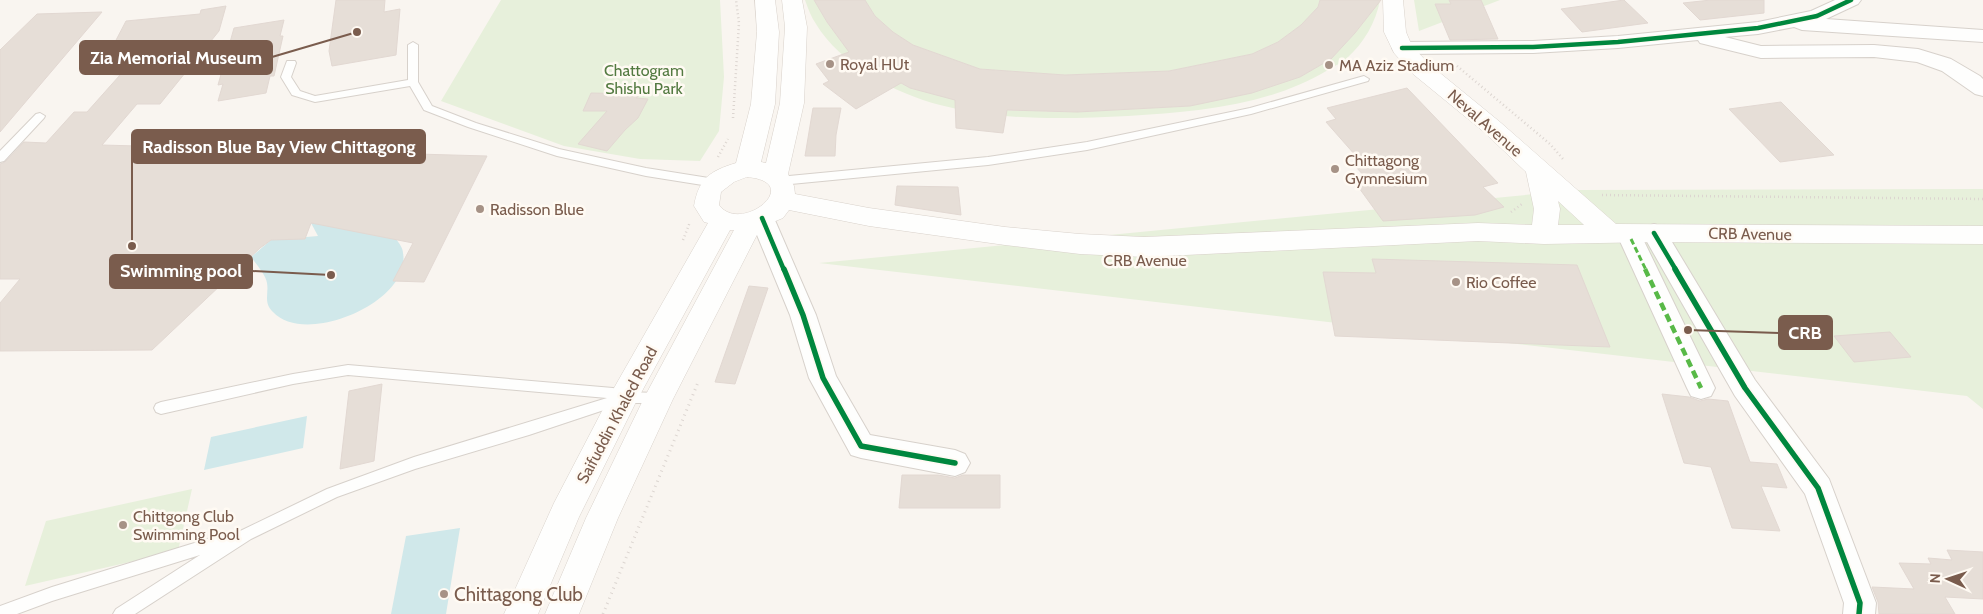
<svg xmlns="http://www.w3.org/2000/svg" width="1983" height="614" font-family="Cabin,sans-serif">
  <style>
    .green { fill: #e7f0db }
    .water { fill: #d0e8ea }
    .building { fill: #e6ded7; stroke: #e2d8d2 }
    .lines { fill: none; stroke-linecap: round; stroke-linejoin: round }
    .lane-casing { stroke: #d7d1cb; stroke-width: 2 }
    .street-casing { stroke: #d7d1cb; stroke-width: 2 }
    .secondary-casing { stroke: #d9d2cb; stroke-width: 1 }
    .path-far1 { stroke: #dcd5d0; stroke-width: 2.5; stroke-dasharray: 1 3; stroke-linecap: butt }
    .path { stroke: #dcd5d0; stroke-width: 3; stroke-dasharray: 1 4.5; stroke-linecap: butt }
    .lane { fill: #fefefd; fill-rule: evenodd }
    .street { fill: #fefefd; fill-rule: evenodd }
    .secondary { fill: #fefefd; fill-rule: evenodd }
    .quiet-far1 { stroke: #58b947; stroke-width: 3; stroke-dasharray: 6 3; stroke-linecap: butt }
    .quiet { stroke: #58b947; stroke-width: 4.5; stroke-dasharray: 8 4.5; stroke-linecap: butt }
    .cycleway-far1-casing { stroke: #fffaf3; stroke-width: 7 }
    .cycleway-casing { stroke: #fffaf3; stroke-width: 9 }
    .cycleway-far1 { stroke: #00873e; stroke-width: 4.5 }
    .cycleway { stroke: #00873e; stroke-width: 5.5 }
    .poi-dot { fill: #a69286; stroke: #fffaf3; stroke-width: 2 }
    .labels { text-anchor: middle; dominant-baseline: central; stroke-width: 5; stroke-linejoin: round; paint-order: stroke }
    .poi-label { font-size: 16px; fill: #7a5c4d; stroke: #fffaf3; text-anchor: start }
    .park-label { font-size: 16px; fill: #537a41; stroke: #fffaf3 }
    .street-label { font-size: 16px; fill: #7a5c4d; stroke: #fffaf3 }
    .near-poi-label { font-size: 19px; fill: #7a5c4d; stroke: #fffaf3; text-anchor: start }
    .leader { fill: none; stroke: #7a5c4d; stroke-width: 2 }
    .callout-dot { fill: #7a5c4d; stroke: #fffaf3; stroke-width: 2 }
    .callout { fill: #7a5c4d; stroke: #7a5c4d; stroke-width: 2 }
    .callout-label { font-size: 18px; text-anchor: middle; font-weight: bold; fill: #fff }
  </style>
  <rect width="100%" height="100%" fill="#f9f5f0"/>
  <!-- green -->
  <path class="green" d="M501 0H720L724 77 719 131 700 161 640 159 564 146 441 101Z
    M805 0H815L827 22 843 44 877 71 910 88 1001 110 1077 112 1190 106 1300 77 1331 59 1355 33 1380 0C1376 22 1364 43 1347 58 1342 63 1334 66 1328 70 1268 106 1196 112 1128 116 1065 119 1001 121 940 105 896 94 840 64 816 24 811 17 808 8 805 0Z
    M865 0H1320L1318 7 1301 25 1278 42 1252 54 1169 71 1065 75 980 69 913 45 893 32 875 16Z
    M1414 0H1500L1419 31Z
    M1983 189V409L1967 396 819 263 1577 190Z
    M192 489 178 551 25 586 46 521Z"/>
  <!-- water -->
  <path class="water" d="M311 223 363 228 396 239C399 243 403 248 403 253 412 302 305 347 273 312 263 302 269 294 267 283 266 275 256 264 251 257L271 240 318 236Z
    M307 416 303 448 204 470 211 437Z
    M460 528 446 614H391L406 536Z"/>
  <!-- building -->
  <path class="building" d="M336 0H385L384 12 400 9 396 55 332 66 329 51Z
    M814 0H865L875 16 893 32 913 45 980 69 1065 75 1169 71 1252 54 1278 42 1301 25 1318 7 1320 0H1381L1355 33 1331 59 1300 77 1252 93 1190 106 1077 112 1007 110 1003 133 956 128 955 100 910 88 901 83 856 109 823 84 829 81 816 64 849 52 827 22Z
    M1449 0H1481L1498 39 1450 40 1435 4H1451Z
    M1624 0 1648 23 1582 32 1561 9Z
    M1711 0H1764V13L1700 20 1683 3Z
    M226 6 219 31 160 104H137L102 145 487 156 424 282 393 281 413 243 311 223 305 239 271 240 260 248 152 350 0 351V303L20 279H0V164L5 162 24 142 46 143 74 112H87L120 75 104 74 134 42 114 44 126 21 200 14 201 10Z
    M102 12 0 132V50L37 14Z
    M284 20 280 36H283L274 76H270L266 93 218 101 223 84 218 85 234 28Z
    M1407 88 1498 183 1483 187 1504 207 1475 215 1383 221 1354 181 1366 178 1355 166 1363 164 1326 122 1336 119 1327 108Z
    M591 93 642 94 636 98 648 99 638 118 625 130 607 151 578 144 607 111H583Z
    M1781 102 1834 155 1780 162 1729 109Z
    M813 108H841L836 135 835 156H805Z
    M897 186 958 187 961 215 895 205Z
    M1372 259 1577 265 1610 347 1335 336 1323 272 1376 273Z
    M749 286 768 288 735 384 715 382Z
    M1890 332 1911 357 1854 362 1834 336Z
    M382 384 374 461 340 469 349 391Z
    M1662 394 1689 397 1700 401 1708 399 1728 401 1750 462 1777 464 1787 488 1761 486 1780 531 1732 528 1711 467 1684 463Z
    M902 475H938L955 478 963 475H1000V508H899Z
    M1947 550 1983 552V599L1945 597 1955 614H1879L1878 602 1872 587 1914 589 1899 563 1931 564 1928 558 1952 560Z"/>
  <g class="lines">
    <defs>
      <path id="lane" d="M413 42 418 45V82L432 106 476 123 559 149 646 168 715 179 721 183 715 187 646 176 557 156 468 127 424 110 410 86 315 102 292 95 281 77 287 61H295L296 63 291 77 300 91 315 96 408 80V45Z
        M1364 76 1369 79 1368 81 1251 114 1087 150 988 165 791 184 781 188 775 184 777 181 789 176 988 157 1087 142 1250 108Z
        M40 113 45 116 44 118 4 161 0 162V151L36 114Z
        M348 365 613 388 624 392 659 393 664 394 666 398 664 402 659 403H625L529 435 415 469 337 497 251 539 135 614H113L116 609 200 555 52 601 17 614H0V606L52 587 230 532 234 534 327 489 414 457 607 398 348 375 293 384 161 414 156 412 154 408 156 404 161 402 293 374Z"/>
      <path id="street" d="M1835 0H1861L1858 4 1826 19 1983 30V42L1802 30 1794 27 1758 34 1725 37 1761 46 1874 45 1918 49 1951 59 1980 76 1983 79V96L1975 94 1942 71 1917 62 1874 57 1761 58 1700 43 1698 40 1618 48 1533 53 1402 54 1395 53 1392 48 1395 43 1402 42 1533 41 1618 36 1758 22 1811 11Z
        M762 209 771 212 774 218 816 315 836 376 870 435 955 450 965 454 970 463 965 472 955 476 861 458 851 455 809 378 790 315 750 218 753 212Z
        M1654 224 1663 227 1755 380 1829 479 1876 603 1875 614H1843L1844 603 1805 494 1735 396 1642 233 1645 227Z
        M1631 230 1640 233 1643 239 1715 388 1711 396 1701 399 1691 396 1687 388 1619 239 1622 233Z"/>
      <path id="secondary" d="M755 0H775L779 32 775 104 761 162 766 163 780 103 785 27 782 0H802L807 27 804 103 788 174 794 186 795 194 869 208 1005 227 1080 234 1144 237 1478 223 1532 225 1534 209 1526 172 1484 132 1413 74 1394 53 1384 32 1383 0H1403L1406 32 1412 46 1429 64 1500 122 1616 224 1983 226V244L1654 242 1544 244 1478 241 1144 257 1080 254 1005 245 869 226 789 210 783 218 761 227 673 399 618 518 579 614H545L586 518 644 398 734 230H730L635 404 579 517 538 614H504L554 503 614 388 708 223 704 222 694 206C699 178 710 171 736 163L751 104 757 32ZM747 177C806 182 741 235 719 205L721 192 734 182ZM1558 201 1584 225H1558L1560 209Z"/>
    </defs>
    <!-- lane casing -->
    <use href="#lane" class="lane-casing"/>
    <!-- street casing -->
    <use href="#street" class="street-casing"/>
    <!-- secondary casing -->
    <use href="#secondary" class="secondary-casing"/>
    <!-- path-far1 -->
    <path class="path-far1" d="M1457 66 1550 144 1563 159
      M733 118 739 23 736 0
      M718 157 728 139
      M1602 195 1983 199
      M1511 212 1522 204
      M683 240 690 222"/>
    <!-- path -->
    <path class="path" d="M603 614 699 380"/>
    <!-- lane -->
    <use href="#lane" class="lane"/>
    <!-- street -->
    <use href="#street" class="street"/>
    <!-- secondary -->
    <use href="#secondary" class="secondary"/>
    <!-- quiet-far1 -->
    <path class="quiet-far1" d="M1631 239 1646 270"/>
    <!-- quiet -->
    <path class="quiet" d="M1645 269 1701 388"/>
    <defs>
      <path id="cycleway-far1" d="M1402 48 1533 47 1618 42 1758 28 1817 16 1851 0
        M762 218 784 270
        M1654 233 1676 270"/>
      <path id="cycleway" d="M784 269 803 315 823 378 861 446 955 463
        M1675 269 1745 388 1818 488 1860 603 1859 614"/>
    </defs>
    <!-- cycleway-far1 casing -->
    <use href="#cycleway-far1" class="cycleway-far1-casing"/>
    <!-- cycleway casing -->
    <use href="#cycleway" class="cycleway-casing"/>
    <!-- cycleway-far1 -->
    <use href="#cycleway-far1" class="cycleway-far1"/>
    <!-- cycleway -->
    <use href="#cycleway" class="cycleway"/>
  </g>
  <!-- markers -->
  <g class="poi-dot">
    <circle cx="830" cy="64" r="5"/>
    <circle cx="1329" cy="65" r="5"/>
    <circle cx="1335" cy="169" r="5"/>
    <circle cx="480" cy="209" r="5"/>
    <circle cx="1456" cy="282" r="5"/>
    <circle cx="123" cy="525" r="5"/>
    <circle cx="444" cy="594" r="5"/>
  </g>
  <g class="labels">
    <!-- poi labels -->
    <g class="poi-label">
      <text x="840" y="64">Royal HUt</text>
      <text x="1339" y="65">MA Aziz Stadium</text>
      <text x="1345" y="160">Chittagong<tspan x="1345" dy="18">Gymnesium</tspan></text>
      <text x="490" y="209">Radisson Blue</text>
      <text x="1466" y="282">Rio Coffee</text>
      <text x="133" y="516">Chittgong Club<tspan x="133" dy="18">Swimming Pool</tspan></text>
    </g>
    <!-- park labels -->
    <g class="park-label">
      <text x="644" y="70">Chattogram<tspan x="644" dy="18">Shishu Park</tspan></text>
    </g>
    <!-- street labels -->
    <g class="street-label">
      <text transform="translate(1485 123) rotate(41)">Neval Avenue</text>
      <text transform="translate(1750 234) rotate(1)">CRB Avenue</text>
      <text x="1145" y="260">CRB Avenue</text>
      <text transform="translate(617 415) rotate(-62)">Saifuddin Khaled Road</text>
    </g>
    <!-- near-poi labels -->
    <g class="near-poi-label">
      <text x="454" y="594">Chittagong Club</text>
    </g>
  </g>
  <!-- callouts -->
  <path class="leader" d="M357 32L272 57M132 246L132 147M331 275L252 271M1688 330L1779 333"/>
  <g class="callout-dot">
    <circle cx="357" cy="32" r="5"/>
    <circle cx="132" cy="246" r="5"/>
    <circle cx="331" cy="275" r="5"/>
    <circle cx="1688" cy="330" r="5"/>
  </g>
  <g class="callout">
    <rect x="80" y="41" width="192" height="33" rx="5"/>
    <rect x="132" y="130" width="293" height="33" rx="5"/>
    <rect x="110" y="255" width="142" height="33" rx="5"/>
    <rect x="1779" y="316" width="53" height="33" rx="5"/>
  </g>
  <g class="callout-label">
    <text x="176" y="64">Zia Memorial Museum</text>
    <text x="279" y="153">Radisson Blue Bay View Chittagong</text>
    <text x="181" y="277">Swimming pool</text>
    <text x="1805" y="339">CRB</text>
  </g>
  <!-- north arrow -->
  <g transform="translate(1948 579) rotate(273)" stroke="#fffaf3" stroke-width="4" paint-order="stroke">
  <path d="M0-4L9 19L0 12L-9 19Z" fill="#7a5c4d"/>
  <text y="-8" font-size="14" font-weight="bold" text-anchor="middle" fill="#7a5c4d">N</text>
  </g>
</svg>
